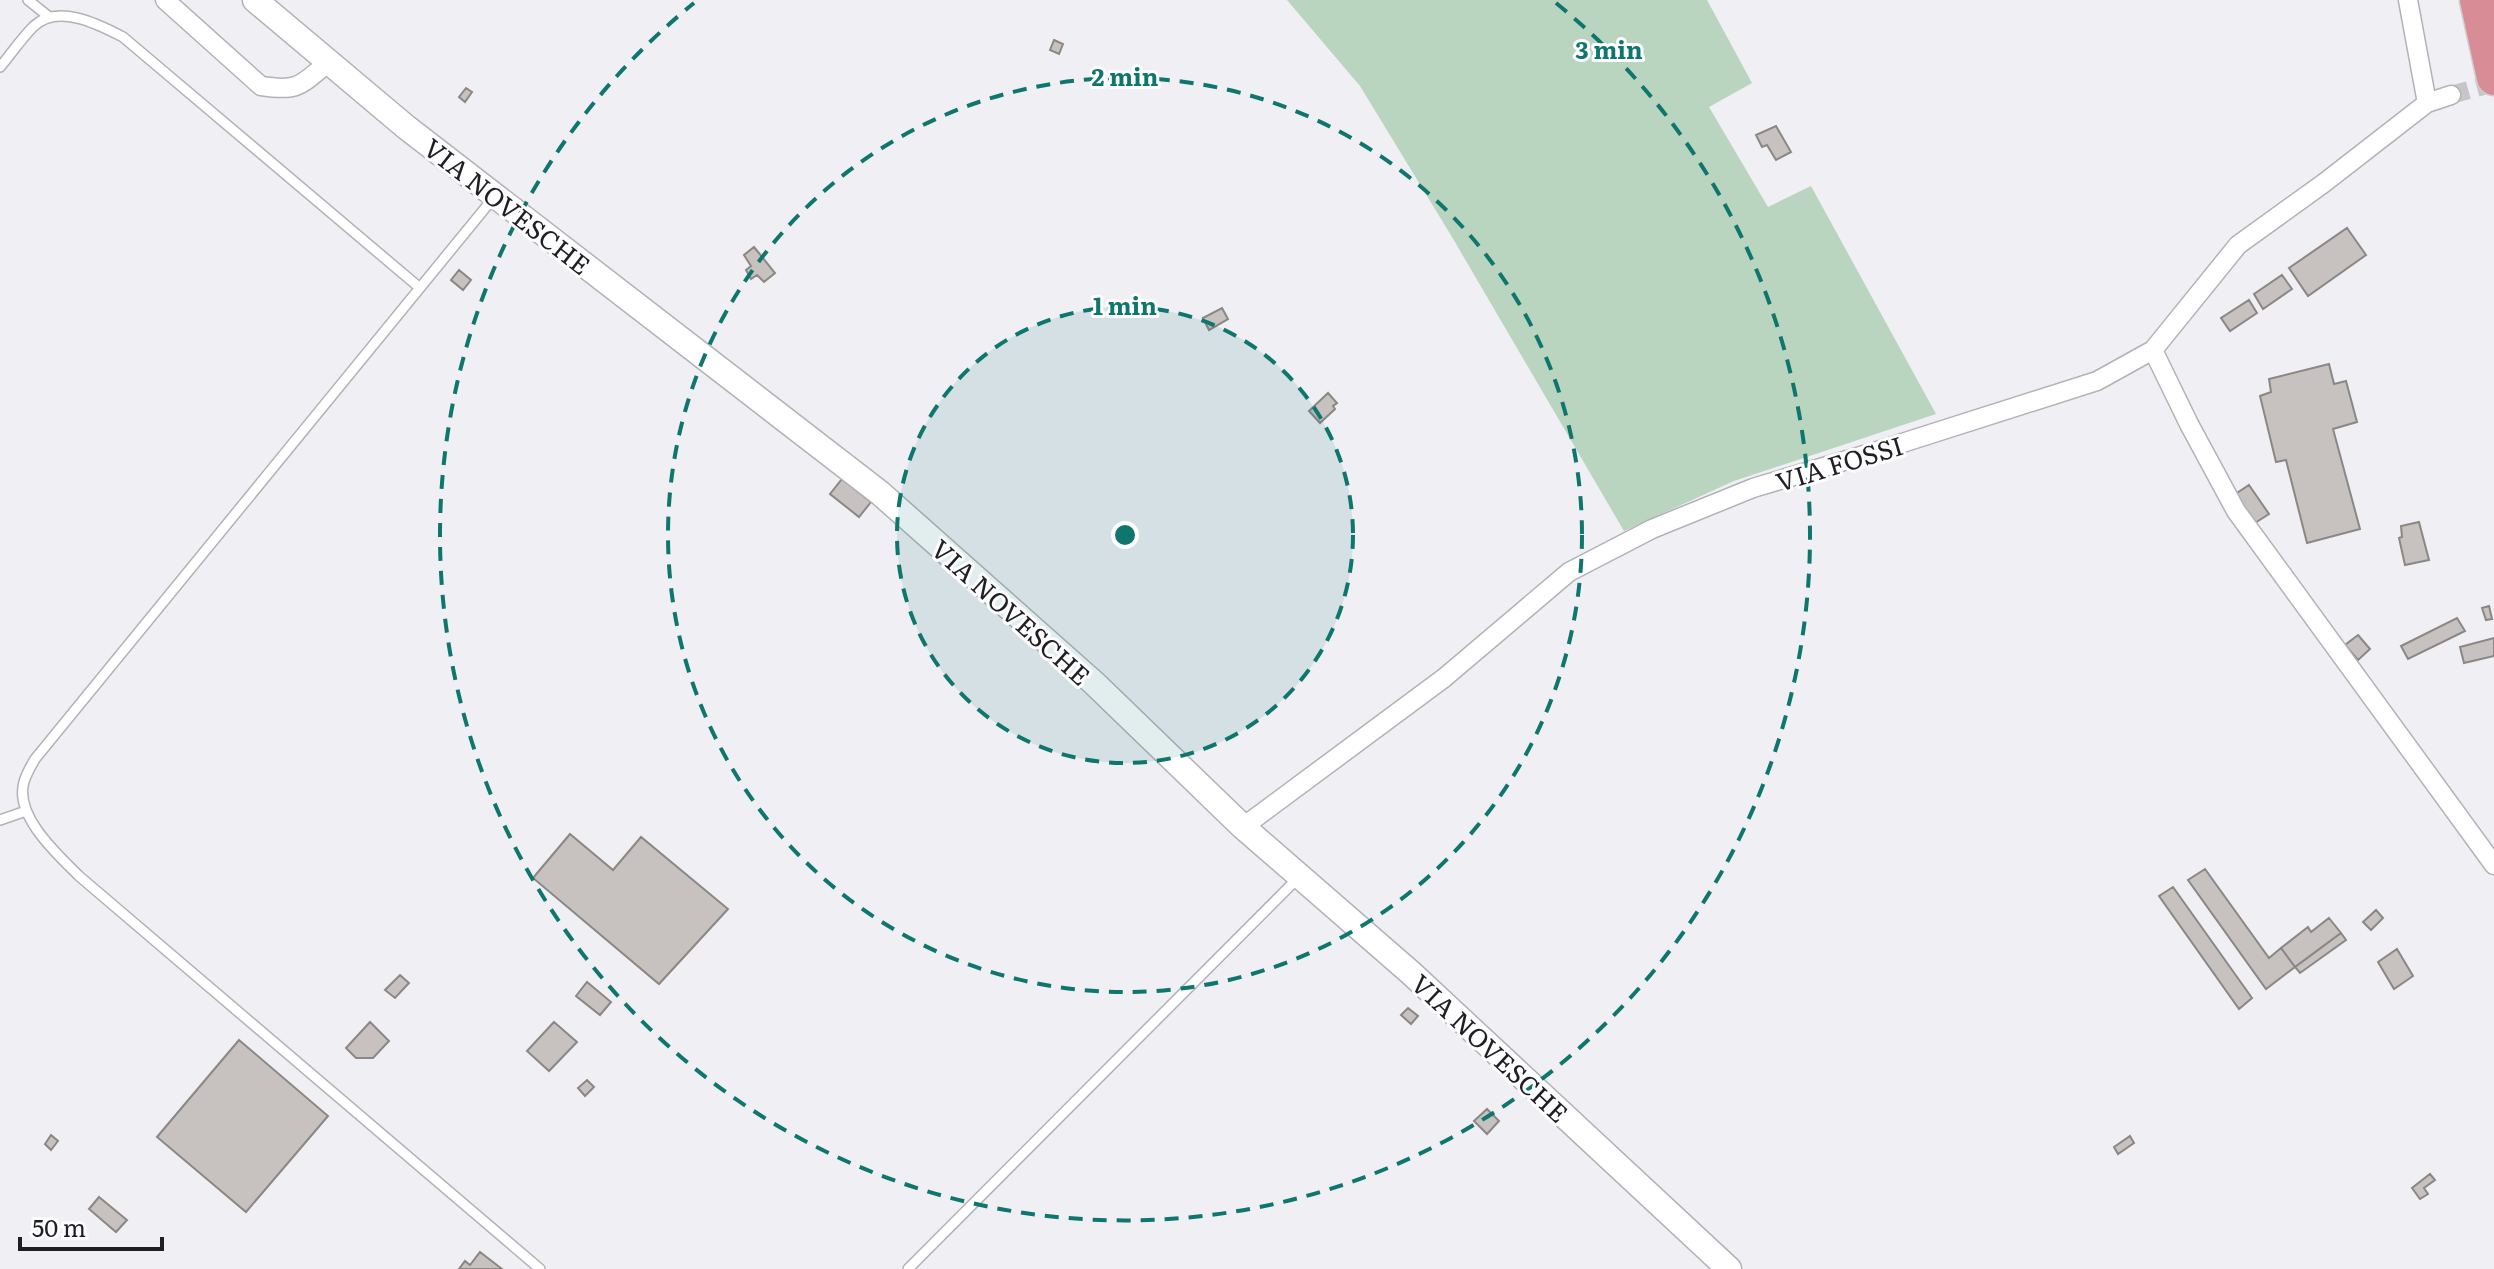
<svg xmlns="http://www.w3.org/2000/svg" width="2494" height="1269" font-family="Literata,serif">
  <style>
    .green { fill: #bad5bf }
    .building { fill: #c7c2c0; stroke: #8b8785; stroke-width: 2 }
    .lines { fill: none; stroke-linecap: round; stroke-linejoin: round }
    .minor-tunnel { stroke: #c5c5ca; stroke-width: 18; stroke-dasharray: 18 9; stroke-linecap: butt }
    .service-casing { stroke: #b2b2b7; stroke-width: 12 }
    .minor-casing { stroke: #b2b2b7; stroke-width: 21 }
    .tertiary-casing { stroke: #b2b2b7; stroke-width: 27 }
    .motorway-casing { stroke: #cecece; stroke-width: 37 }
    .service { stroke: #fff; stroke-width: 9 }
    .minor { stroke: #fff; stroke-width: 18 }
    .tertiary { stroke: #fff; stroke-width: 24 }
    .motorway { stroke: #d88c96; stroke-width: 34 }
    .ring { fill: none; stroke: #0f766e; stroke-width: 4; stroke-dasharray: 14 10 }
    .labels { text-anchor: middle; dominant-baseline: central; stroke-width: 6; stroke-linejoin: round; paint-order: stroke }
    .street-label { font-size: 26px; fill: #1f1f21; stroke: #fdfdff }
    .centre { fill: #0f766e; stroke: #fdfdff; stroke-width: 4 }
    .ring-label { font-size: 24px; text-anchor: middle; font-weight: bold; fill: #0f766e; stroke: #fdfdff; stroke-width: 6; stroke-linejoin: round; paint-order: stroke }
  </style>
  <rect width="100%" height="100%" fill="#efeff4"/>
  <!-- green -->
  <path class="green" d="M1287 0H1707L1752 83 1709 107 1768 207 1811 186 1936 414 1734 481 1624 531 1452 237 1360 86Z"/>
  <!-- building -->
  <path class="building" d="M1054 40 1063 44 1059 54 1050 50Z
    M466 88 472 92 465 102 459 97Z
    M1776 126 1791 152 1776 160 1767 145 1762 147 1756 135Z
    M2347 228 2366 255 2308 296 2289 268Z
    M754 247 775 273 764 282 757 275 751 279 746 270 751 266 744 255Z
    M459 270 471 280 463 290 451 280Z
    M2282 275 2292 289 2263 309 2254 294Z
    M2249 300 2257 313 2230 331 2221 318Z
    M1222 308 1228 319 1209 330 1203 318Z
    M2329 364 2334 384 2346 381 2357 422 2333 429 2360 529 2307 543 2286 460 2276 462 2260 396 2271 392 2269 379Z
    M1328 393 1337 403 1333 406 1335 409 1320 423 1309 411Z
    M842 479 871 502 859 517 830 494Z
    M2249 485 2269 514 2255 523 2234 495Z
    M2419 522 2429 560 2405 565 2399 538 2402 537 2401 526Z
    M2489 606 2492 619 2486 620 2482 608Z
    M2457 618 2465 631 2408 659 2401 646Z
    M2358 635 2370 649 2358 660 2345 645Z
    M2494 638V656L2464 663 2460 647Z
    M570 834 613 870 641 837 728 909 659 984 533 878Z
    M2205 869 2269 958 2281 948 2295 967 2266 989 2188 880Z
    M2173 887 2252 998 2239 1009 2159 896Z
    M2376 910 2383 918 2371 930 2363 922Z
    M2329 918 2341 933 2295 967 2281 948 2308 927 2311 932Z
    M2341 933 2346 940 2300 973 2295 967Z
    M2397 949 2413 976 2394 989 2378 962Z
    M400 975 409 983 395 998 385 990Z
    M587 982 611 1002 600 1015 576 996Z
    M1408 1008 1418 1016 1411 1024 1401 1015Z
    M370 1022 389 1041 373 1058H356L346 1048Z
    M554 1022 577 1042 549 1071 527 1051Z
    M239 1040 328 1116 246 1212 157 1137Z
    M587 1080 594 1087 585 1096 578 1088Z
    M1487 1109 1499 1121 1487 1134 1474 1121Z
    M51 1135 58 1141 51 1150 45 1144Z
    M2130 1136 2134 1143 2118 1154 2114 1147Z
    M2430 1174 2435 1180 2424 1188 2428 1194 2420 1199 2412 1188Z
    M99 1197 127 1220 116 1232 89 1209Z
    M480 1252 502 1269H459L465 1261 470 1265Z"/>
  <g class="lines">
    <!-- minor-tunnel -->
    <path class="minor-tunnel" d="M2451 95 2494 83"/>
    <defs>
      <path id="service" d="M28 0 48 16
        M0 67C11 54 21 39 33 27 57 3 98 24 123 37L420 288
        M495 196 35 759C31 766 26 774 24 782 14 816 58 855 79 876L540 1269
        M0 820 26 811
        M908 1269 1298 878"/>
      <path id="minor" d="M165 0 261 86C300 92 300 85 329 62
        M2408 0 2427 103 2451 95
        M2153 350 2189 424 2236 511 2494 865
        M1243 827 1444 678 1569 572 1652 529 1753 488 1874 452 2097 381 2153 350 2238 245 2324 183 2427 103"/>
      <path id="tertiary" d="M255 0 406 127 880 493 1094 683 1243 827 1411 973 1729 1269"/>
      <path id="motorway" d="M2477 0 2494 78"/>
    </defs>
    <!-- service casing -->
    <use href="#service" class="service-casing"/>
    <!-- minor casing -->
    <use href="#minor" class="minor-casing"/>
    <!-- tertiary casing -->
    <use href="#tertiary" class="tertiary-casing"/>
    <!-- motorway casing -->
    <use href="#motorway" class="motorway-casing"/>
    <!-- service -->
    <use href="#service" class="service"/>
    <!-- minor -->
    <use href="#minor" class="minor"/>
    <!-- tertiary -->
    <use href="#tertiary" class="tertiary"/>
    <!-- motorway -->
    <use href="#motorway" class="motorway"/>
  </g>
  <!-- distance rings -->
  <circle cx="1125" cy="535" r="228" fill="#0f766e" fill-opacity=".12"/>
  <g class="ring">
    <circle cx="1125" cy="535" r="228"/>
    <circle cx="1125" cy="535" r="457"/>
    <path d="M1556 3A685 685 0 1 1 694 3"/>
  </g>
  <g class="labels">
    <!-- street labels -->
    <g class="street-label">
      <text transform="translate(508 205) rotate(38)">VIA NOVESCHE</text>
      <text transform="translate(1839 462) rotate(-17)">VIA FOSSI</text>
      <text transform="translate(1012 611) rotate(42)">VIA NOVESCHE</text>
      <text transform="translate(1491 1047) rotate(43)">VIA NOVESCHE</text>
    </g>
  </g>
  <circle cx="1125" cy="535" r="12" class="centre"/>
  <g class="ring-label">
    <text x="1609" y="59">3 min</text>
    <text x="1125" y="86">2 min</text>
    <text x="1125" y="315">1 min</text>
  </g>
  <!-- scale -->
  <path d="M20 1237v12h142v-12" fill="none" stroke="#1f1f21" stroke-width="4"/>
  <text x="32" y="1237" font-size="24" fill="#1f1f21" stroke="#fdfdff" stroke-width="6" paint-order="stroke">50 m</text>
</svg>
